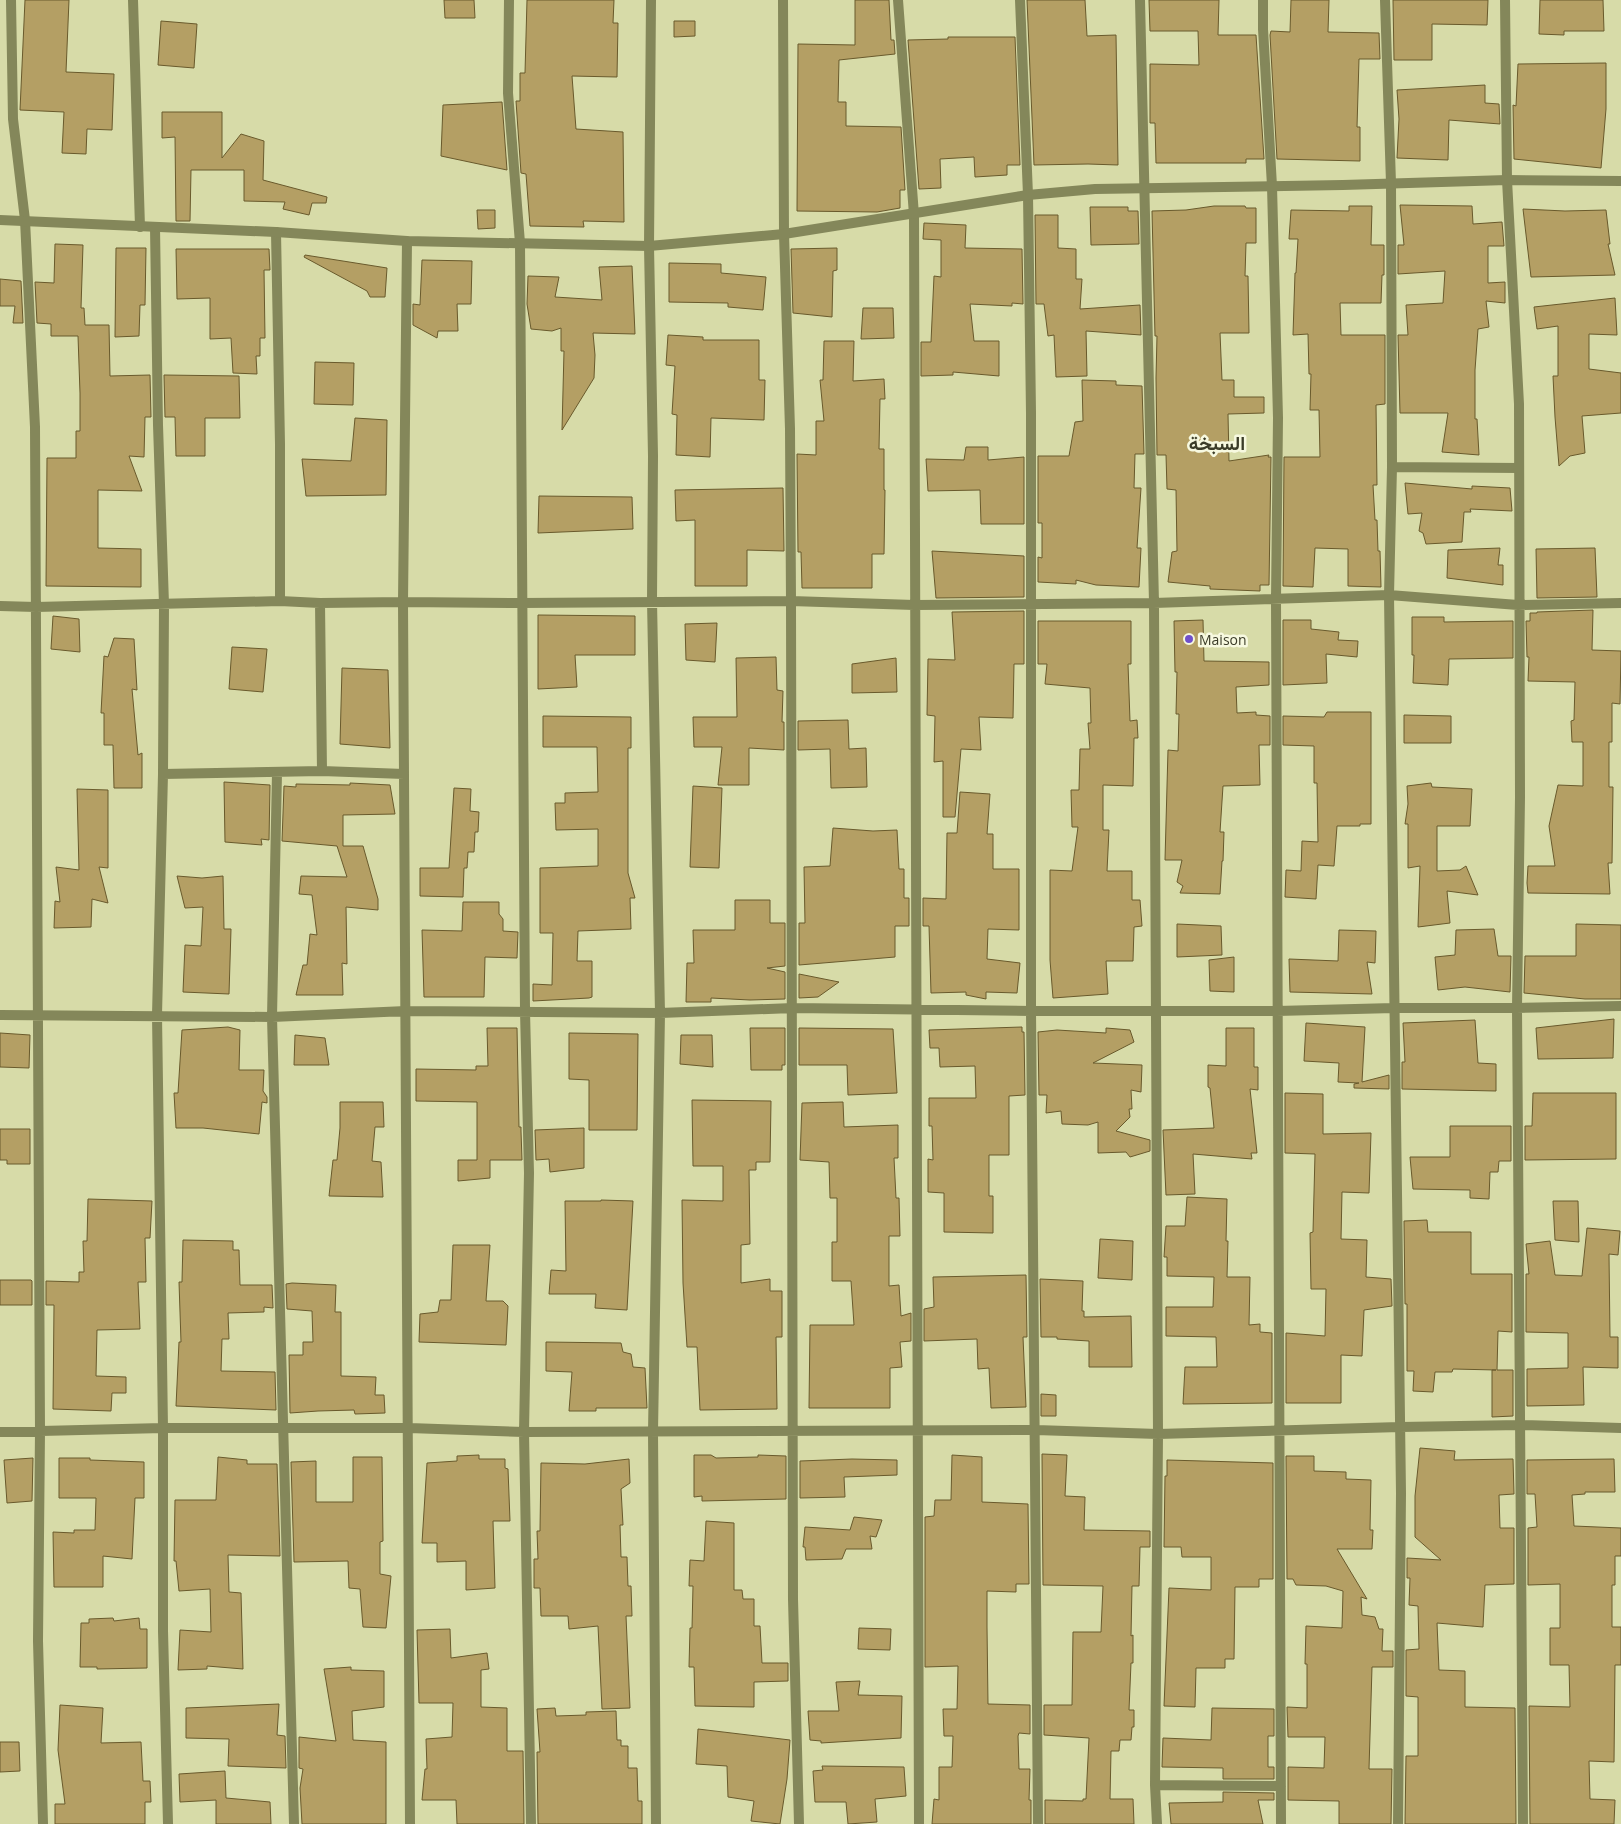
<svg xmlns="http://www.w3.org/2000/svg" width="1621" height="1824" font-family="'Open Sans',Vazirmatn,sans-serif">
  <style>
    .building { fill: #b49f64; stroke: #695a2c }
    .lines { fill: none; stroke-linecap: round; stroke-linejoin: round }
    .minor { stroke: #84875a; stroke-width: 10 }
    .tertiary { stroke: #84875a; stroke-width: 10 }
    .poi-dot { fill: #7050ca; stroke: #f7f9e0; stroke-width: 2 }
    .labels { text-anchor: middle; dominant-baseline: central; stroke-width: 5; stroke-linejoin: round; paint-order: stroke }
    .poi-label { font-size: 14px; fill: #3b3c28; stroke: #f7f9e0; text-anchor: start }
    .district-label { font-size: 19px; font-weight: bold; fill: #3b3c28; stroke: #f7f9e0 }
  </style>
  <rect width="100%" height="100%" fill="#d7dba8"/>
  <!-- building -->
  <path class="building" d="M25 0H69L66 72 114 74 112 130 87 129 86 154 62 153 64 112 20 110Z
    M444 0H474L475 18H445Z
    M527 0H614L613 23H618L617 77 572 76 576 129 623 132 624 222 583 221 584 227 530 226 526 174 521 173 516 101H520V73H525Z
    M855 0H889L891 40H894L895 54 839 60 838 102H846V126L901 127 905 190H900V208L877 212 797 211 798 44 855 45Z
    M1027 0H1085L1087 36 1116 35 1118 165 1088 164 1034 165Z
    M1149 0H1219L1218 35H1256L1264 159H1246V163H1156L1155 123H1150V64L1199 65 1198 31H1150Z
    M1291 0H1329L1328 32 1379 33 1380 59H1359L1357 127H1360V161L1277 159 1270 35 1271 31 1290 32Z
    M1393 0H1488L1487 25 1432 24V60H1394Z
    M1540 0H1603L1604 31H1564V35L1539 34Z
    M161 21 197 24 194 68 158 65Z
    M674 21H695V36L674 37Z
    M948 37H1015L1020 165H1007V175L975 177 974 157 940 159 941 188 919 189 908 40 948 39Z
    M1606 63V109L1601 168 1514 159 1513 105 1516 106 1518 64Z
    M1485 85V103L1499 104 1500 124 1449 120 1448 160 1397 158 1399 119 1397 90Z
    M502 102 507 170 441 156 443 105Z
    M162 112H222V158L241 134 264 141 263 180 327 197 326 203H312L309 215 283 209 285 202 244 201V170H191L190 221H176L175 137 162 138Z
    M1400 205 1472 206 1473 224 1502 222 1504 246H1488V283L1505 282V303L1486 301 1489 327 1478 329 1475 370V419H1477L1479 455 1442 452 1448 413H1400L1398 335H1408L1406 305 1443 303 1445 271 1398 274V245H1404Z
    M1214 206H1245L1246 208H1256V243H1246L1245 276H1248L1249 333H1220L1222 380H1234V397H1264V413L1228 414 1229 461 1269 455 1268 457H1271L1269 585H1260V591L1210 589V586L1168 582 1172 552 1177 551 1176 490 1167 489 1166 455H1157L1156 378 1157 336H1155L1152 211 1186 210Z
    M1349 206H1372L1371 245H1384V275H1382L1381 303H1340L1341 335H1385V404L1376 405 1377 485H1373L1375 520H1377L1378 551H1380L1381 587 1348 586V549L1315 548 1313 587 1283 586 1284 457H1320L1319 410H1310L1311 374H1309L1308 334 1293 335 1295 273H1296L1298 239H1289L1291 210 1349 211Z
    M1090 207H1128V211H1138L1139 244 1091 245Z
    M1523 209 1565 211 1606 210 1610 244H1608L1615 275 1531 277Z
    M477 210H495V228L478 229Z
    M1035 215H1058V248L1076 249V279H1082L1080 309 1140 305 1141 335 1086 331 1087 376 1056 377 1054 335 1048 336 1044 304H1036Z
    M924 223 966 225 965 248 1022 249 1023 304 1012 303V306L970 304 974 341H999V376L953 372V375L921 376V342H931L934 276 941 277V240L923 239Z
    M55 244 83 245 81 308H84L85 325H109L110 376 150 375 151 417H145L144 457 129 456 142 491 98 490V548L141 549V587L46 586 47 458H76V431H80V393L78 336H51V324L37 323 35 282 54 283Z
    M116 248H146L145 305H140L139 336 115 337Z
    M837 248V270L833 271 832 317 793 313 791 249Z
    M176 249H269L270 270H264L265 338H260V356H256L257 374 233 373 231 338 210 339V298L177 299Z
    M305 255 387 268 385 297H370L367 291 304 257Z
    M422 260 472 261 471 304H457L458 331H438L437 338 413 325V304L420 305Z
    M669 263 721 264V273L766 277 763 310 728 307V303L669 302Z
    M632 266 635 334 593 333 595 355 594 378 562 430 564 351H561V328L552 331 531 329 527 304 528 276 559 277 555 297 602 300 599 267Z
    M0 279 21 281 23 323H13L15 306H0Z
    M1615 298 1617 335 1589 334V369L1621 373V413L1582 416 1585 453 1570 456 1559 466 1555 417 1553 376H1558V326L1537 329 1534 307Z
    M863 308H893L894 338 861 339Z
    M668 335 703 337V340H759V380H765L764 420 711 418 710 457 676 455 677 415 672 414 675 366 666 365Z
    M824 341H854L853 381 884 379 885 399H880L879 449H884V490H885L884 554H872V588H802L801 552H798L797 454 816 455V421H824L820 380H823Z
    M315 362 354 363 353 405 314 404Z
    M164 375 239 376 240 418H205V456H176L175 417H165Z
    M1082 380 1116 381V385L1142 386 1144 454H1135L1134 488H1141L1137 548H1141L1139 587 1096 585 1076 580V584L1038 582V557L1042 558V523H1038V456H1069L1075 422 1083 421Z
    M355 418 387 420 386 495 306 496 302 459 351 461Z
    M966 447H988V460L1024 457V524H981L980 490 928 491 926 459 964 460Z
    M1405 483 1472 489V486L1510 488 1512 511 1470 509 1471 512H1464L1462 542 1426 544 1423 533 1419 531 1422 513 1408 514Z
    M783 488 784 551 747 550V586H695V520L676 521 675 490Z
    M539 496 632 497 633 529 538 533Z
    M1500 548 1498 565H1503V585L1447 578 1448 550Z
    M1595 548 1597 597 1537 598 1536 549Z
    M932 551 1024 556V597L936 598Z
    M1593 610 1592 650 1621 651 1620 704 1612 703V742H1609V787H1613L1612 863H1608L1610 894 1528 893 1527 883 1528 866H1555L1549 826 1558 785 1583 786V742H1572L1571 721 1574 720 1575 682 1528 681 1529 657H1527L1526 621H1530V613H1537V612Z
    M1024 611V664H1014L1013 718 979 717 981 750 961 749 955 817H943V761L934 762 935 716 927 715 928 659 955 660 952 612Z
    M538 615 635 616V655H575L577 687 538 689Z
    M53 616 79 619 80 652 51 649Z
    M1412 617H1444V622L1513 621V658L1449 659 1448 685 1413 683 1414 655H1412Z
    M1203 620 1204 661 1269 662V685L1236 687 1237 713 1256 712V715L1270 716V745H1259L1260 785 1223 786 1220 832H1224L1223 861H1222L1220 894 1180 893 1183 886 1177 882 1182 860H1165L1168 750 1178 751 1179 714H1176L1177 672H1175L1174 621Z
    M1283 620H1311V629L1339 632 1338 640 1358 641 1357 657 1326 654 1327 683 1283 685Z
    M1038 621H1131V664H1128L1130 721 1137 720 1138 738H1134L1133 786 1103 785V830H1109L1107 871H1132V900H1140L1142 926 1134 927 1133 961H1106L1108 994 1053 998 1050 960V870L1072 871 1078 827H1072L1071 790H1079L1080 749H1090L1088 723H1091L1090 688 1045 684 1047 664H1038Z
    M717 623 715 662 686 660 685 624Z
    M114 638 134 639 137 690 132 689 138 755 142 753V788H114L113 745H104V713H101L104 656 108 657Z
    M232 647 267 649 263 692 229 689Z
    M776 657 777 690 783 691 782 722H784V750L749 748V785H718L722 747H694L693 717H737L736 658Z
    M896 658 897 692 852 693V664Z
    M342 668 388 670 390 748 340 744Z
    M1327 712H1371V824H1360V826H1337L1334 866 1318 865 1316 899 1285 897 1286 870 1301 871 1302 841 1318 842 1317 783H1314V746L1283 745V716L1324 717Z
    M1404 715 1451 716V743H1404Z
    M543 716 631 717V748H628V873L635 898H630L631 929 578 931 577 961H592V997L589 998 533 1001V984L552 985 553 933H540V868L598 866V829L556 830 555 803H565V793L598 792 597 747H543Z
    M848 720 849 749 866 748 867 787 831 788 830 749 798 750V721Z
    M224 782 270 785 269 840 261 839 262 845 225 842Z
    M350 783 390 785 395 814 343 815V846H363L378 899V910L346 907 347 964 342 963 343 995H296L303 965H307L310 934 317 935 312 895 299 894 301 876 347 877 337 846 282 841 284 786 296 787V784L350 785Z
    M1431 783 1432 787 1472 789 1470 826H1437V871L1460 870 1466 866 1478 895 1447 891 1450 923 1418 927 1420 866 1408 868V824H1405L1408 804 1407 786Z
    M693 786 722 788 719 868 690 867Z
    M454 788 471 789 470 811 479 812 478 832H475L474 852H468L467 868H464L463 897 420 896V868H449Z
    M77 789 108 790V868L99 867 108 903 92 899 91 927 54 928 55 901 60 902 56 867 79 870Z
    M960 792 990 794 987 834H993V869H1019V930L988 929 987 959 1020 963 1017 993 986 992V999L966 995V992L931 993 929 926H923V898L946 899 947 833H957Z
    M833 828 873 831 897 830 899 869H904V898H909V926H895V957L799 965V923H805L804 867 830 866Z
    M177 876 202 878 223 876 224 929H231L229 994 183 992 185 945 201 946 203 907 185 908Z
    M735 900H770V923H785V966L767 968 785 972V999L750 1000 711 998V1002H686L687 963H694L693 930H735Z
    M463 902H499V914L503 919V931L518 932 517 958 485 957 484 997H424L422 930 462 931Z
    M1177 924 1221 926 1222 955 1177 957Z
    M1576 924 1621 925V999H1585L1524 993 1525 956H1576Z
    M1494 929 1498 956H1511L1510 992 1465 987 1438 990 1435 957 1455 955 1456 930Z
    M1339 930 1376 931 1375 963 1367 962 1372 994 1290 992 1289 959 1338 961Z
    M1234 957V992L1210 991 1209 960Z
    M799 974 839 982 818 997 799 998Z
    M1614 1019 1613 1058 1538 1059 1536 1028Z
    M1475 1020 1478 1063 1496 1064V1091L1402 1089V1062H1405L1403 1023Z
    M1306 1023 1365 1027 1362 1082 1389 1075V1089L1354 1088V1084L1359 1083 1338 1082 1339 1063 1304 1061Z
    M228 1027 240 1030 239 1070H264L263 1091 267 1097V1103L262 1102 259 1134 203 1128H176L174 1093H178L182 1030Z
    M1022 1027V1032H1024L1025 1095 1009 1096V1155H989V1196H993V1233L944 1232V1193L928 1192V1159L933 1160 932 1126H929V1098H976L975 1066 940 1067 939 1048H930L929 1030Z
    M487 1028H517L519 1127H521V1131L522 1160H490V1178L458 1181V1160H477V1102L416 1101V1069L476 1070V1066H488Z
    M750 1028H785V1065H782V1070H751Z
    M799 1028 893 1029 897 1093 848 1095 847 1065H799Z
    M1106 1028 1130 1030 1134 1042 1093 1063 1142 1065 1141 1092 1131 1090 1132 1109H1129L1130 1117 1116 1131 1150 1140V1151L1130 1157 1126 1152 1098 1153V1122L1088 1125 1062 1124 1061 1111 1046 1113 1047 1095H1039L1038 1032 1057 1030 1106 1033Z
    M1226 1028H1254V1067H1258V1090L1250 1089 1257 1153H1251L1252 1159 1193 1154 1195 1194 1166 1195 1163 1130 1214 1128 1210 1088 1208 1087V1065L1226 1066Z
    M0 1033 30 1035 29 1068 0 1067Z
    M569 1033 638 1034 637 1130H589V1080L569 1079Z
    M295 1035 325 1038 329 1065H294Z
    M681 1035H712L713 1067 680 1064Z
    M1285 1093 1323 1094V1134L1371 1133 1369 1193 1342 1192 1341 1239 1367 1240 1366 1277 1391 1279 1392 1306 1364 1310 1362 1356 1341 1355V1403H1286V1333L1325 1336 1326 1289H1311L1310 1233 1313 1232 1315 1154 1285 1153Z
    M1533 1093H1616V1159L1525 1160V1126H1532Z
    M692 1100 771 1101 770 1162H756V1170H749L750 1244 741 1245V1283L770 1279V1291H782V1337H776L777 1409 700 1410 697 1347H687L683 1283 682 1200 723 1201V1166H693Z
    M340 1102H383L384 1127H375L372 1161 381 1162 383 1197 329 1196 333 1160H337L340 1128Z
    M843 1102 844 1127 898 1125V1158H894L896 1198H899L900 1236H889V1286L899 1285 901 1316 911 1313V1341L900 1342 902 1367 890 1368V1408H809L810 1325H854L851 1281H832V1242H837V1198H830L829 1162 800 1160 802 1103Z
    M1450 1126H1511V1161H1499L1498 1172H1490L1489 1199 1470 1198V1190L1413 1189 1410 1157H1450Z
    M584 1128V1168L550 1172 549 1159 536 1160 535 1130Z
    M0 1129H30V1164H7V1160H0Z
    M1187 1197 1227 1199 1226 1241H1228L1227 1277H1250L1249 1325 1260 1324V1332L1272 1333V1403L1183 1404 1185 1367H1217L1216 1337 1166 1336V1307H1213L1214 1277 1167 1276V1257H1164L1166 1226H1185Z
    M88 1199 152 1201 150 1238H145L146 1282H138L140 1329 97 1330 96 1376 126 1377V1393H112L111 1411 53 1409 54 1305H46V1281L79 1282V1272H84L83 1241H87Z
    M601 1200 633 1201 627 1310 595 1308 596 1294H549L551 1270 566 1271 565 1201H601Z
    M1553 1201H1578L1579 1242 1555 1240Z
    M1427 1220 1428 1232H1471V1274H1512V1332L1498 1331 1497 1370H1513V1416L1492 1417V1370H1496L1453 1369 1452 1372H1435L1433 1392 1413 1391 1414 1371H1407V1304H1405L1404 1221Z
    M1587 1228 1620 1231 1618 1255 1609 1254 1610 1337H1618V1368L1583 1367 1584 1405 1527 1406V1369L1568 1368V1333L1526 1332V1274H1529L1526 1244 1550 1241 1555 1275 1582 1276Z
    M1100 1239 1133 1241 1132 1280 1098 1278Z
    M183 1240 233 1241V1250H239L240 1285H272L273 1308 264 1307V1312L228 1313 229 1339H222L221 1371 275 1372 276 1410 176 1406 179 1342H181L179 1282H182Z
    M453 1245H490L486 1301H503L508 1306 506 1345 419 1342 420 1314 438 1312 440 1300H451Z
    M1026 1275 1027 1337H1023L1026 1407 991 1408 989 1368 978 1369 977 1339 924 1341V1309L934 1307 933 1277Z
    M1040 1279 1083 1281 1082 1311H1084V1317L1131 1316 1132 1367H1089V1341L1057 1339V1337H1041Z
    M0 1280H31L32 1281V1305H0Z
    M292 1283 336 1285 335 1312H341V1376L376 1377 375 1395H384L385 1413 355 1414 354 1410 318 1411 290 1413 289 1355H303V1342H313L312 1311 287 1309 286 1284Z
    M546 1342 621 1343 623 1352 631 1354 633 1367 645 1368 647 1408H596V1411H569L572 1372 546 1371Z
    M1041 1394 1056 1395V1416H1041Z
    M1420 1448 1455 1451 1454 1460 1513 1459 1514 1494 1499 1495 1500 1528H1514V1584L1485 1585 1483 1627 1437 1623 1439 1670 1465 1671V1707L1515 1708 1516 1824H1405L1406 1756H1418V1697L1406 1696V1650L1419 1649 1418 1606 1409 1605 1410 1578H1407V1558L1441 1560 1415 1537V1496Z
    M1042 1454 1067 1455 1065 1496 1085 1497 1084 1530 1150 1531V1547H1140L1139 1586H1132L1131 1636 1133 1635V1663H1131L1129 1710H1134V1727H1132L1131 1740H1120L1119 1751H1111L1110 1799H1133L1134 1824H1045V1800L1083 1801V1799H1086L1089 1738 1044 1735V1705H1072L1073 1632H1101L1103 1586 1043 1585Z
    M479 1455V1459H505V1468L508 1469 510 1521H493L495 1588 466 1590V1561L437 1562V1543H422L427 1463 457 1461V1456Z
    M694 1455H711L716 1458 758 1457V1455L786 1456V1499L702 1501V1496L694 1497Z
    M952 1455 982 1457V1502L1028 1504 1029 1584H1016V1592L987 1591V1627L988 1704 1030 1705V1734L1019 1733 1018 1736 1019 1769H1030L1029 1800H1031V1824H932L934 1799 939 1800V1767H952L953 1736H944L943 1709H957L958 1666 925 1667V1517L934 1516 935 1500H951Z
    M1286 1456H1314V1471L1346 1472V1479L1371 1480 1370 1530H1373L1372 1549H1337L1367 1599 1361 1597 1362 1615 1375 1617 1379 1629H1383L1382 1651H1393V1667H1372L1369 1769H1392L1391 1824H1339V1801L1288 1800V1767L1324 1768 1325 1737H1288L1287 1707 1307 1708V1664H1305L1306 1626 1342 1628 1343 1591 1326 1586 1296 1585 1293 1579H1287Z
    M218 1457 247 1460V1464H277L280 1556 228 1555 229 1592 241 1593 243 1669 207 1666V1669L178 1670 180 1630 211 1632 210 1589 179 1591 176 1561H174L175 1500H216Z
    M353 1457H382L383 1541 380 1542V1574L391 1576 386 1628 363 1627 360 1589 349 1588 348 1561 294 1562 291 1462 316 1461V1502H353Z
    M33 1458 32 1501 7 1503 4 1460Z
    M59 1458H90V1460L144 1462V1498H135L132 1559 103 1556V1587H54L53 1532 74 1533V1530H95L96 1498H59Z
    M629 1459 630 1483 621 1489 623 1525H620L621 1557H627L628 1586H631L632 1616H626L630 1708 602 1709 598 1626 569 1629 568 1616H541L540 1588H534V1559H538L537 1531H540L541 1463 585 1464Z
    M852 1459 897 1460V1475L844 1477 845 1497 800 1498V1461Z
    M1614 1459 1615 1492H1585V1494L1572 1495 1574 1526 1621 1528V1556H1615V1585H1612V1627H1621V1665H1615L1614 1762 1589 1761 1590 1799 1615 1800 1614 1824H1530L1529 1706 1570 1707 1569 1665H1550V1628H1560V1584L1528 1585V1528L1537 1527 1535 1494H1527V1460Z
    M1167 1460 1273 1463V1579H1259V1587H1235L1234 1659H1225V1668H1196L1195 1707 1164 1706 1169 1588 1211 1590V1557H1182L1181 1547H1164L1165 1476H1167Z
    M854 1517 882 1520 876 1537 870 1536 872 1549H846L842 1559 806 1560 805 1547H803L805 1527 850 1530Z
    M706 1521 734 1523V1590H742L743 1599H754V1626H760L762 1663H788V1681L754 1682V1707L695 1706 694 1667H689L690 1628H692L693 1586H689L690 1560 704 1561Z
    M113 1618 114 1621 139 1618 140 1629H147V1668L97 1669V1667H80L81 1623H89V1619Z
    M859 1628 891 1629 890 1650 858 1649Z
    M450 1629 451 1658 487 1653 489 1669 481 1670V1707L507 1708V1751H523L524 1824H457L456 1800H422L425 1769H427L426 1739 452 1737 453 1703H419L417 1630Z
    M351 1667V1670L384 1671V1707L352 1711 353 1740 386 1742V1824H302L300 1788 303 1769 299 1768V1737L336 1741 324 1669Z
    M860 1681 858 1695 902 1696 901 1738 821 1743V1741L810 1740 808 1711H839L836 1682Z
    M279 1704 277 1735 285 1736 286 1768 228 1766 229 1739 186 1738V1708Z
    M60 1705 103 1708 101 1743 141 1742 143 1781H150L151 1802H145V1824H55V1804H65L58 1750Z
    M555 1708 556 1716 586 1715V1712L616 1711 617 1740H621V1746H628V1768H637L638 1801H642V1824H538L537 1752H540L537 1709Z
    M1212 1708 1274 1709V1736H1268V1767H1274V1779H1223V1768L1162 1767 1163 1738 1211 1740Z
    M698 1729 790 1740 787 1779 780 1824 751 1821 754 1801 728 1797 727 1766 696 1764Z
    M0 1742H19L20 1771 0 1772Z
    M822 1766 904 1767 906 1796 875 1799 877 1822 848 1824 846 1802H815L813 1771 823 1770Z
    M225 1771 226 1798 270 1802 271 1824H216V1800L180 1802 179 1774Z
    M1223 1792 1274 1793V1800H1258L1263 1824H1171L1169 1803 1223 1802Z"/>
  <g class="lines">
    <!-- minor -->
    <path class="minor" d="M11 0 13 119 25 220 35 427 40 1431 38 1641 43 1824
      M133 0 140 227
      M509 0 508 93 520 243 525 1011 529 1173 524 1432 531 1824
      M651 0 649 246 653 456 652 601 660 1013 653 1432 656 1824
      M783 0 784 234 790 429 791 601 793 1599 799 1824
      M898 0 914 215 919 1824
      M1020 0 1028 195 1031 413V1011L1038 1824
      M1140 0 1154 603 1158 1434 1155 1785 1157 1824
      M1263 0V29L1272 186 1278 418 1276 600 1281 1824
      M1385 0 1391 183 1392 467 1389 595 1401 1493 1398 1824
      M1505 0 1507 180 1519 404 1520 797 1517 1008 1523 1824
      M155 227 158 425 164 604 163 774 157 1015 163 1428V1631L168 1824
      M276 232 280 444V601
      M407 241 403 602 410 1824
      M1392 467 1519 468
      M320 603 322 771
      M0 606 36 607 280 601 320 603 403 602 522 603 791 601 914 605 1154 603 1389 595 1518 605 1621 603
      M277 773 272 1017 294 1824
      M163 774 322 771 404 774
      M0 1015 272 1017 406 1011 660 1013 793 1008 1031 1011H1277L1394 1008H1517L1621 1006
      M0 1432 163 1428H409L524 1432 1036 1430 1158 1434 1400 1427 1521 1425 1621 1428
      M1155 1785 1281 1786"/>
    <!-- tertiary -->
    <path class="tertiary" d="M0 220 276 232 407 241 649 246 784 234 1028 195 1095 189 1343 185 1507 180 1621 181"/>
  </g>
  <!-- markers -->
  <circle class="poi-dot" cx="1189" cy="639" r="5"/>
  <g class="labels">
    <!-- poi labels -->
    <g class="poi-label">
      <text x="1199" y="639">Maison</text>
    </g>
    <!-- district labels -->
    <g class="district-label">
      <text x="1217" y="443">السبخة</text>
    </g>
  </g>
</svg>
